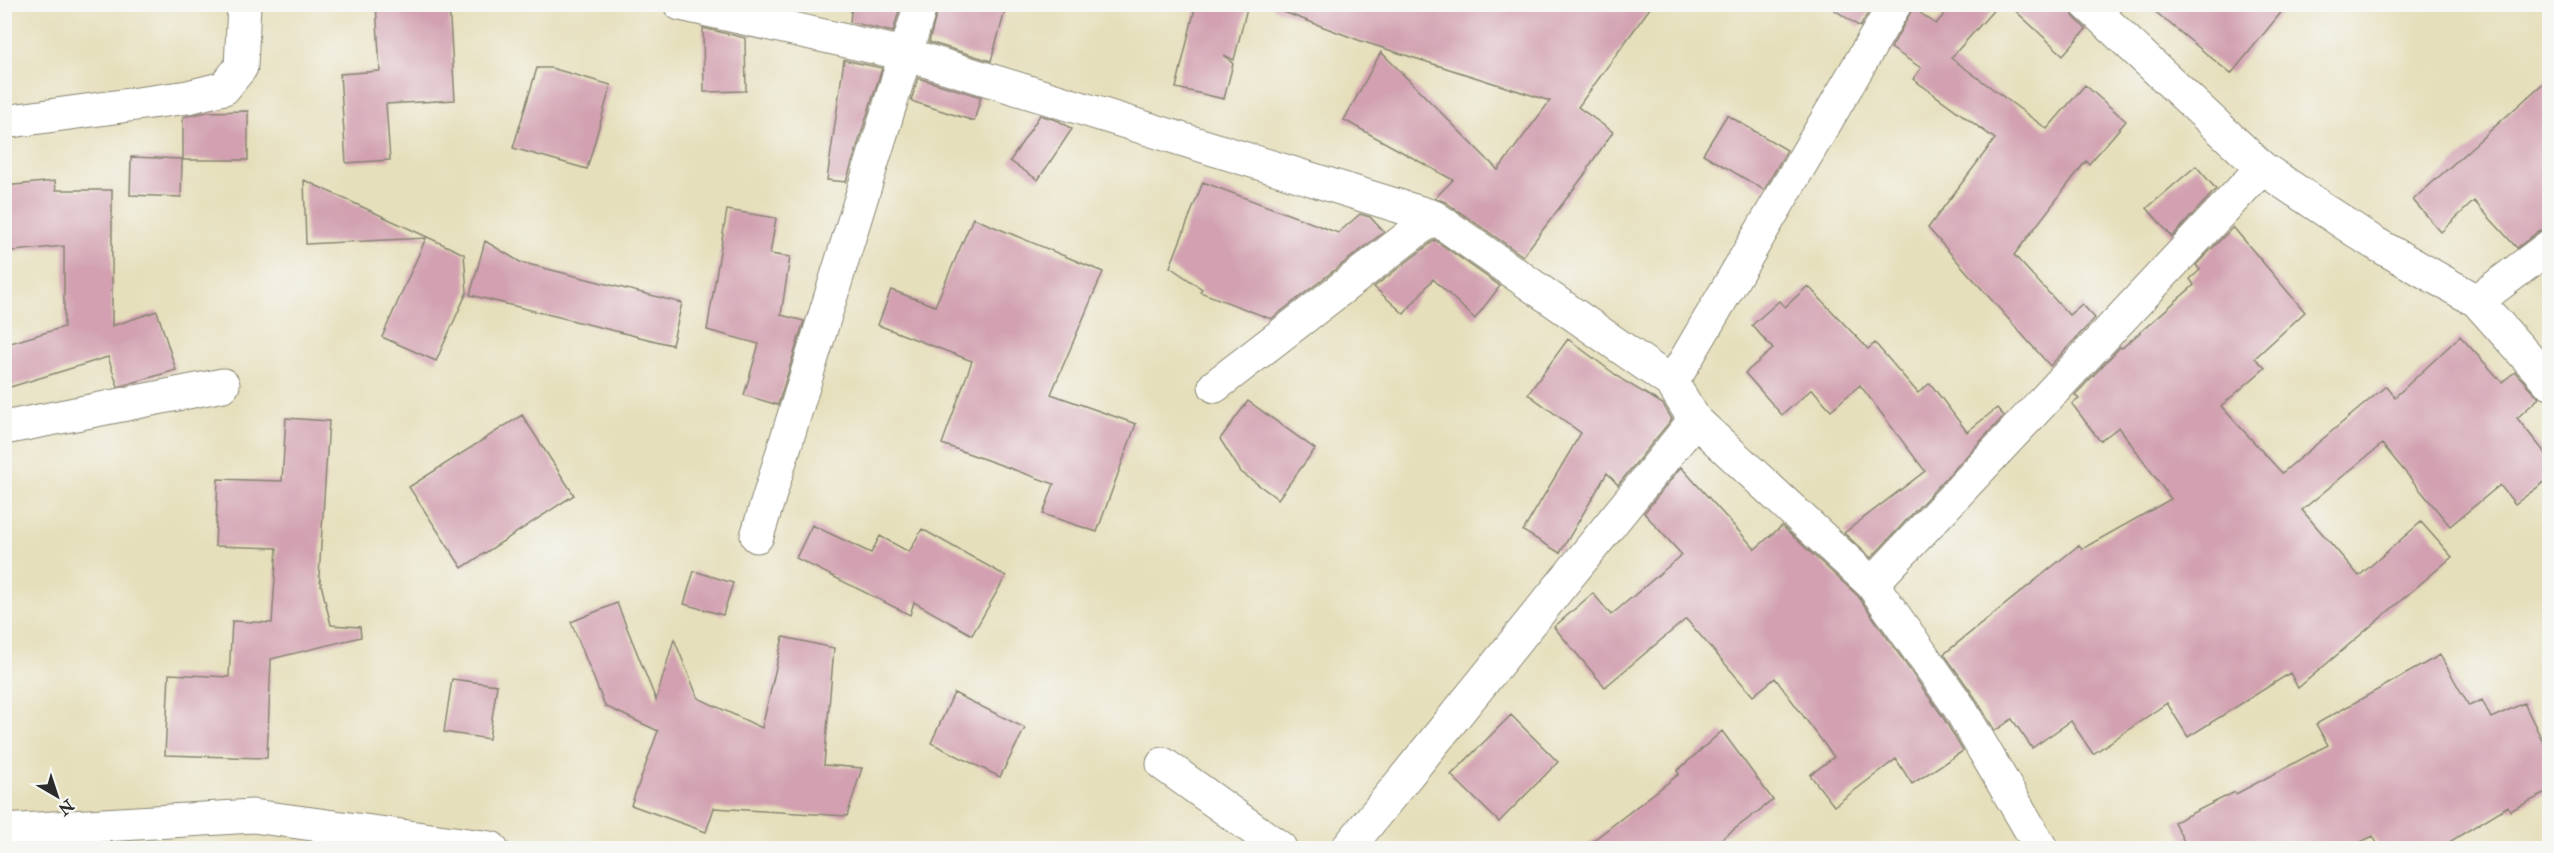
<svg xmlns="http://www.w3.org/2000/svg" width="2554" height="853" font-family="'IM FELL Double Pica',serif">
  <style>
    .building { fill: #d2a0b0 }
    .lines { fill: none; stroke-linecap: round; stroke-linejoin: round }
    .street-casing { stroke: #888573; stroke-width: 35 }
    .street { stroke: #fff; stroke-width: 33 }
  </style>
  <rect width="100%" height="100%" fill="#f6f6f2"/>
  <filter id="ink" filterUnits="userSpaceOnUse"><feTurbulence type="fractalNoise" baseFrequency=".0167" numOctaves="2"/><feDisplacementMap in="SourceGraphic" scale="12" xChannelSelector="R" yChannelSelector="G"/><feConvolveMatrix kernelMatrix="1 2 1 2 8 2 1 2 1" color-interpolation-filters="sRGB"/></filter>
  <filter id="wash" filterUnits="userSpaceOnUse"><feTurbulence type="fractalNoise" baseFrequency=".008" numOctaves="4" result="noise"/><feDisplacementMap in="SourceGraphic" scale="24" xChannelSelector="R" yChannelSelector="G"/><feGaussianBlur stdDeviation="1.35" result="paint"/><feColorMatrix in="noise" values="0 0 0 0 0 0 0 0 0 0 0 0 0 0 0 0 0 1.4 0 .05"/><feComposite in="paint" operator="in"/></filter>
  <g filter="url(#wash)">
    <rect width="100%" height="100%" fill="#e6dfbb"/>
    <g id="blocks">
      <!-- building -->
      <path class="building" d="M376 4H449L455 100 386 104 390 160 346 163 340 74 380 71Z
        M852 4H901L893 32 850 22Z
        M939 4H979L1005 11 991 61 929 42Z
        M1196 4H1248L1234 60 1224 55 1233 64 1224 99 1176 88Z
        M1274 4H1653L1578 107 1613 132 1587 169 1588 170 1523 256 1445 202 1435 198 1453 180 1344 120 1381 52 1498 170 1550 101 1361 41 1273 8Z
        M1826 4H1873L1860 27Z
        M1953 4H1999L1951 58 2047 129 2085 85 2126 121 2089 164 2086 161 2014 255 2069 315 2082 304 2095 318 2050 366 1928 228 1995 139 1913 79 1921 68 1891 48 1913 8 1936 24Z
        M2008 4H2069L2074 17 2086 29 2063 55Z
        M2146 4H2288L2231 74Z
        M703 28 745 38 746 91 704 92Z
        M844 60 882 68 846 182 827 180Z
        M537 68H551L611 85 587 169 513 148Z
        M2550 77V228L2539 231 2517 248 2474 201 2441 232 2413 200Z
        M918 78 981 97 974 121 911 101Z
        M248 111V160H183V117L207 112Z
        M1040 115 1059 121 1072 129 1038 180 1010 161Z
        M1727 115 1787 150 1764 190 1703 154Z
        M131 157 182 159 181 197 130 195Z
        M2196 166 2216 189 2172 237 2147 208Z
        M304 180 464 254 467 292 436 361 382 337 426 238 306 244Z
        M55 181 56 190H112V326L157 311 176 370 118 387 108 357 4 389V345L64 327V246L4 252V186Z
        M1203 182 1338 233 1360 214 1370 217 1384 232 1271 319 1200 292 1202 289 1170 267Z
        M727 210 776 218 770 254 790 257 781 315 804 321 778 405 744 395 759 344 707 330Z
        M973 218 1103 272 1051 394 1136 424 1097 532 1043 514 1054 484 942 444 972 361 878 325 891 290 935 306Z
        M2233 227 2305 312 2255 358 2265 368 2221 406 2282 473 2386 386 2395 397 2460 336 2502 382 2515 372 2539 398 2517 418 2550 459V478L2515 504 2500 485 2450 526 2382 444 2302 510 2359 576 2421 522 2452 557 2298 688 2290 673 2188 737 2167 703 2093 754 2071 721 2032 748 2012 719 1995 731 1974 696 1944 654 2079 545 2082 549 2171 499 2119 427 2100 441 2072 404 2079 399 2075 395 2120 347 2122 348 2194 285 2190 279 2200 270 2196 265Z
        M1435 240 1500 286 1475 319 1433 279 1404 314 1374 287Z
        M485 241 520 262 682 303 672 345 470 295Z
        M1808 286 1868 349 1875 343 1918 393 1930 383 1967 432 1997 408 2004 416 1871 558 1844 533 1925 471 1860 385 1831 410 1812 389 1782 415 1745 373 1773 349 1752 325 1779 301 1785 307Z
        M1568 339 1624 381 1663 404 1672 419 1618 485 1607 473 1560 553 1523 531 1581 433 1528 394Z
        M1248 401 1315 449 1278 499 1241 472 1220 439Z
        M522 415 574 495 462 568 409 487Z
        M286 418 329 421 319 576 331 625 360 627 361 637 271 659 267 758 165 755 169 674 229 677 232 621 272 623 277 548 215 546 218 479 282 481Z
        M1681 467 1755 549 1782 526 1858 596 1943 717 1963 751 1912 784 1896 759 1834 806 1810 775 1834 757 1775 678 1753 696 1686 619 1605 687 1554 627 1593 593 1611 615 1682 555 1644 513Z
        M812 525 871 553 880 536 909 552 922 529 1006 576 972 635 914 602 910 615 796 558Z
        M694 571 733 583 723 615 684 604Z
        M617 603 656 700 674 639 698 698 762 728 783 637 834 648 824 765 862 768 847 816 714 808 706 832 631 805 658 731 605 706 571 622Z
        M2440 655 2469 706 2482 700 2491 718 2524 703 2550 756V791L2510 811 2508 806 2438 849H2380L2373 836 2346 849H2188L2174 822 2235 792 2236 794 2328 745 2316 724Z
        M452 679 497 685 489 739 444 732Z
        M954 693 1025 728 1000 777 931 743Z
        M1511 715 1558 762 1499 822 1451 775Z
        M1722 731 1773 800 1708 849H1582L1679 774 1677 771Z"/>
    </g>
  </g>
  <g filter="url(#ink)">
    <use href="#blocks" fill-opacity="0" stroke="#888573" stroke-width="1.5"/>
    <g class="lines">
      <defs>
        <path id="street" d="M680 4 905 54 1434 217 1672 383 1695 420 1872 584 1959 707 2041 848
          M2087 4 2262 168 2371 241 2477 301 2550 383
          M4 122 188 97 224 88 241 67 244 4
          M2477 301 2550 246
          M1672 383 1895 4
          M1215 386 1434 217
          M4 428 223 385
          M757 536 921 4
          M1872 584 2262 168
          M1163 764 1280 848
          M4 831 253 816 491 848
          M1348 848 1695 420"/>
      </defs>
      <!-- street casing -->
      <use href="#street" class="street-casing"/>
      <!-- street -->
      <use href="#street" class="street"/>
    </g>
  </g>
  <!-- margin -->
  <rect width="2554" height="853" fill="none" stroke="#f6f6f2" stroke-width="24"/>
  <!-- north arrow -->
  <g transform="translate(57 796) rotate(141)" stroke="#f6f6f2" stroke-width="4.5" paint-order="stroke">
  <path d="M0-4.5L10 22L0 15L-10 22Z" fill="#2b2b2b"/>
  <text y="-9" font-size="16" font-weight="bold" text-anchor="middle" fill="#2b2b2b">N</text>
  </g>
</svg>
